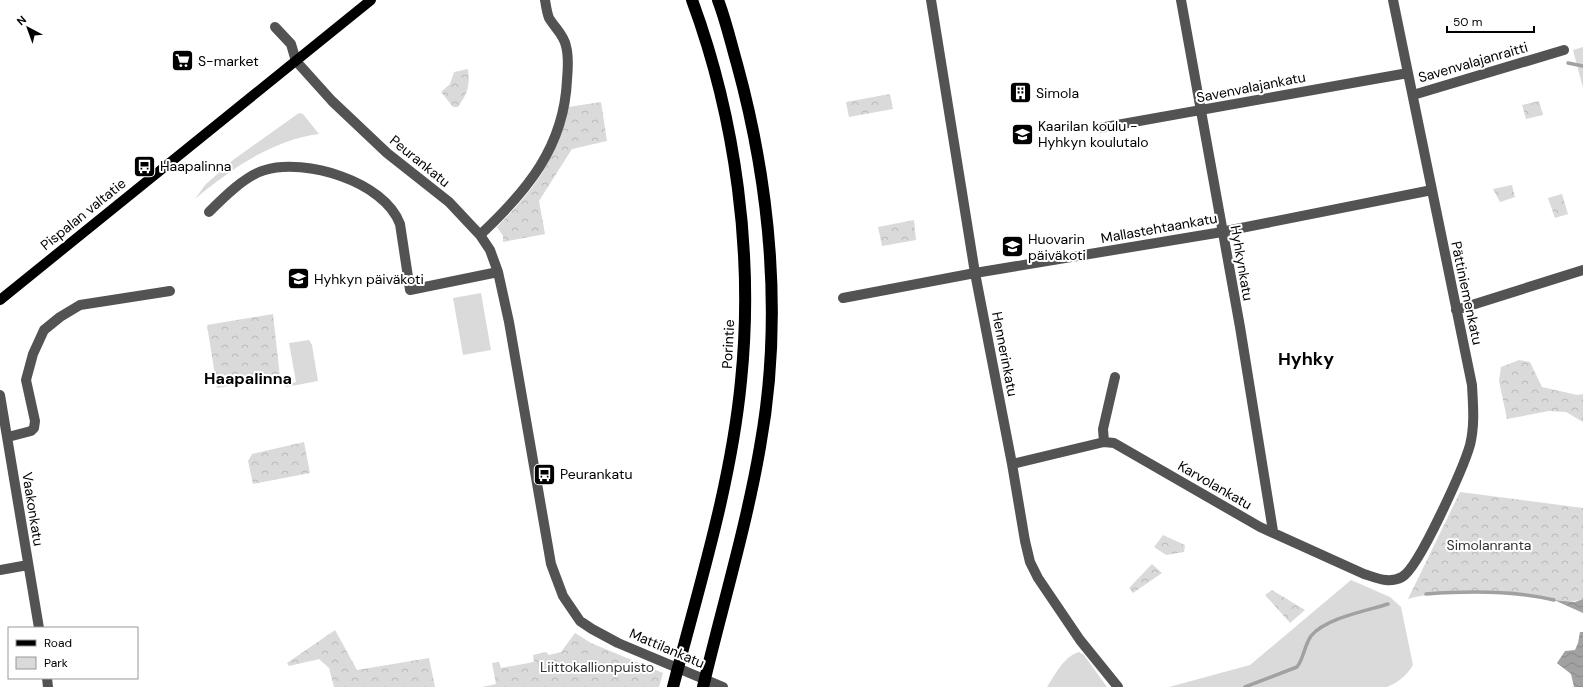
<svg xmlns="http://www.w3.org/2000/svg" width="1583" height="687" font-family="'DM Sans',sans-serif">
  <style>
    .green { fill: #dadada }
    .forest { fill: url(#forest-crowns) }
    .water { fill: url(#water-waves) }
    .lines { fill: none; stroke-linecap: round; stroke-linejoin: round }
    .stream { stroke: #a1a1a1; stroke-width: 3.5 }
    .minor { stroke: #535353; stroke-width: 10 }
    .major { stroke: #000; stroke-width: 10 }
    .highway { stroke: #000; stroke-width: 12 }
    .labels { text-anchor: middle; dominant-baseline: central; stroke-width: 4; stroke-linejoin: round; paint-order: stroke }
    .poi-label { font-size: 14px; fill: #000; stroke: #fff; text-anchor: start }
    .street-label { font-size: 14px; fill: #000; stroke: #fff }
    .park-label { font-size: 14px; fill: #313131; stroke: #fff }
    .quarter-label { font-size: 16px; font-weight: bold; fill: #000; stroke: #fff }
    .district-label { font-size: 18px; font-weight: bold; fill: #000; stroke: #fff }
  </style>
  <defs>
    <pattern id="forest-crowns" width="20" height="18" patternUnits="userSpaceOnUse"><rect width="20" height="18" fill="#dadada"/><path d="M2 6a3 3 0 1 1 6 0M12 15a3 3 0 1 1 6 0" fill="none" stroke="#b9b9b9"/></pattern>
    <pattern id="water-waves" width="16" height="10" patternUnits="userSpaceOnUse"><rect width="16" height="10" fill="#a1a1a1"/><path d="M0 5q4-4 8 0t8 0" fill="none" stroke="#898989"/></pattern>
  </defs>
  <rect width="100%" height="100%" fill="#fff"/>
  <!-- green -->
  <path class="green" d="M1583 47V88L1573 50Z
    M299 113 303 114 319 134C272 140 231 169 195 199L205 185 233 160Z
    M481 293 491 350 463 355 453 298Z
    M309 340 312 345 318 381 286 387 285 384 296 382 289 343Z
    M1351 580 1390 597 1401 607 1413 665C1406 676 1399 682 1387 687H1169L1250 665Z
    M1079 652 1084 655 1107 687H1047C1055 675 1064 656 1079 652Z"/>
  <!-- forest -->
  <path class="forest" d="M468 69C470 87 468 92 458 107H453L441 92 450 84 454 72Z
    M890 94 893 109 849 117 846 102Z
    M1539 101 1543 115 1526 119 1522 105Z
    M601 102 607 141 572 149 539 201 545 234 503 242V236L497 227C518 205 540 182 552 154 559 139 563 122 568 107Z
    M1512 185 1515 197 1500 202 1493 189Z
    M1562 194 1568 214 1555 218 1548 198Z
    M914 220 916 240 882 246 878 227Z
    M273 314 280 377 217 388 207 325Z
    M1519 360 1530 362 1542 387 1577 395 1583 394V422L1566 412 1549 411 1507 419 1499 381 1501 367Z
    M304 442 310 473 253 484 248 461 252 454Z
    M1460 492 1583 508V599C1566 605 1551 597 1534 596 1495 591 1446 589 1408 599Z
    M1163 535 1185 545 1184 552 1166 555 1154 547Z
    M1152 564 1162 573 1133 593 1129 588Z
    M1272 590 1305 610 1290 623 1265 595Z
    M335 630 357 670 429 658 435 687H334L329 668 319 659 289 666 287 663Z
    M575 633 591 643 663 673 659 687H482L496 684 492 663 499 662 501 668 534 662 533 655 546 652 549 655 561 652Z"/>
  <!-- water -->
  <path class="water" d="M1583 599V613L1554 600 1575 602Z
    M1580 632H1583V687H1574L1571 674 1557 663 1565 651 1575 650 1578 643Z"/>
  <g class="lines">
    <!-- stream -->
    <path class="stream" d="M1568 63 1583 66
      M1426 594C1467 591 1513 590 1554 600
      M1245 687 1297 667C1304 658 1304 646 1311 636 1326 618 1366 611 1388 604"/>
    <!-- minor -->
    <path class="minor" d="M931 0 975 273 1012 464 1025 541 1030 562 1038 578 1080 640 1118 687
      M1181 0 1240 327 1273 531
      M275 27 291 44 296 61 332 101 387 153 449 202 480 235 490 250 498 272 509 322 551 564 563 596 580 621 592 629 618 643 723 687
      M1413 95 1564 50
      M1100 128 1408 73
      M209 212C223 198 246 175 265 170 305 158 384 181 400 224L410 290 498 272
      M480 235C527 191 564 147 567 80 568 69 569 57 566 46 564 35 555 28 549 18 547 13 546 6 545 0
      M843 298 975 273 1216 233 1432 190
      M1456 310 1583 270
      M0 395 39 628
      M8 437 31 431 34 428 35 421 26 380 33 354 44 330 60 317 80 305 170 291
      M1104 442 1103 429 1115 377
      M1012 464 1104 442 1114 443 1260 527 1364 574C1377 578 1389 584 1402 577 1419 568 1464 466 1470 445 1475 425 1473 405 1472 385L1393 0
      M0 570 28 565
      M47 678 48 687"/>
    <!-- major -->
    <path class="major" d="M0 300 371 0"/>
    <!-- highway -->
    <path class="highway" d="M673 687C699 586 731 485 741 381 754 255 736 119 692 0
      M703 687C722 607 746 528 760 447 783 321 771 188 737 64 731 43 726 21 718 0"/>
  </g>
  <!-- icons -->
  <defs>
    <symbol id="supermarket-square" viewBox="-11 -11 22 22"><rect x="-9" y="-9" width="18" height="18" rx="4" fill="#000" stroke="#fff"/><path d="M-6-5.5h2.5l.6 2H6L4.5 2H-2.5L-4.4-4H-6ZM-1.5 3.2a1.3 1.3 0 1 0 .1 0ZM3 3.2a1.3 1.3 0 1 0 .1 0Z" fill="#fff"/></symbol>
    <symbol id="building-square" viewBox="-11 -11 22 22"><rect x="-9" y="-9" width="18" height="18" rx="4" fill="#000" stroke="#fff"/><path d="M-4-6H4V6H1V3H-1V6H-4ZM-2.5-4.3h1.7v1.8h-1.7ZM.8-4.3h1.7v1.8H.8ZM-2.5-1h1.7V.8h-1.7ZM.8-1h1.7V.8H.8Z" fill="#fff"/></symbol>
    <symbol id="school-square" viewBox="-11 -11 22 22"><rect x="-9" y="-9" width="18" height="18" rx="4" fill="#000" stroke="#fff"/><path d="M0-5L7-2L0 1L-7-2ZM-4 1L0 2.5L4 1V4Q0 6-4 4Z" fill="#fff"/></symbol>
    <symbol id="bus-square" viewBox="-11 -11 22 22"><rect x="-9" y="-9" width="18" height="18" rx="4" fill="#000" stroke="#fff"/><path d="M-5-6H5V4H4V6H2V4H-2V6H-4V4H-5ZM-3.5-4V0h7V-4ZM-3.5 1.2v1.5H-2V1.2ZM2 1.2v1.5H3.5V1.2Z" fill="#fff"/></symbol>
  </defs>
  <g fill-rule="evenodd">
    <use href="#supermarket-square" x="170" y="48" width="25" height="25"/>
    <use href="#building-square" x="1008" y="80" width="25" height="25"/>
    <use href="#school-square" x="1010" y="122" width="25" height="25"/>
    <use href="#bus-square" x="132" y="154" width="25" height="25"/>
    <use href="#school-square" x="1000" y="234" width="25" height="25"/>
    <use href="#school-square" x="286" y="266" width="25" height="25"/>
    <use href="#bus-square" x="532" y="462" width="25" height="25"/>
  </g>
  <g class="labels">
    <!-- poi labels -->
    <g class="poi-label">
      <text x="198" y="61">S-market</text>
      <text x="1036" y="93">Simola</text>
      <text x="1038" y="126">Kaarilan koulu -<tspan x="1038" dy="16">Hyhkyn koulutalo</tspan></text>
      <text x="160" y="166">Haapalinna</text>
      <text x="1028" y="239">Huovarin<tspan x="1028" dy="16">päiväkoti</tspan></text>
      <text x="314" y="279">Hyhkyn päiväkoti</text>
      <text x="560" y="474">Peurankatu</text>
    </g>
    <!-- street labels -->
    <g class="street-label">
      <text transform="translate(1473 62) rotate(-16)">Savenvalajanraitti</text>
      <text transform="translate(1251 87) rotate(-11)">Savenvalajankatu</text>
      <text transform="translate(420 161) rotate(39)">Peurankatu</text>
      <text transform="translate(83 214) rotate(-39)">Pispalan valtatie</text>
      <text transform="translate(1159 228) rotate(-10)">Mallastehtaankatu</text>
      <text transform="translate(1242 263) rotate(80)">Hyhkynkatu</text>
      <text transform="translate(1467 293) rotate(78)">Pättiniemenkatu</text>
      <text transform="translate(728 344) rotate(-87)">Porintie</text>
      <text transform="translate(1005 354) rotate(79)">Hennerinkatu</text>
      <text transform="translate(1215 485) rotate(30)">Karvolankatu</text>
      <text transform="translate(33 509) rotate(81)">Vaakonkatu</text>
      <text transform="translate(667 648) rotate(23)">Mattilankatu</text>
    </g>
    <!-- park labels -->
    <g class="park-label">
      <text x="1489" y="545">Simolanranta</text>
      <text x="597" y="667">Liittokallionpuisto</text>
    </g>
    <!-- quarter labels -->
    <g class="quarter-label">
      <text x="248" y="378">Haapalinna</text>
    </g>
    <!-- district labels -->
    <g class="district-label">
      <text x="1306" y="359">Hyhky</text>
    </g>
  </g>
  <!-- legend -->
  <rect x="8" y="627" width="130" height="52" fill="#ffffff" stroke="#999999"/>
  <rect x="16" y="640" width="20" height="6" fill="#000000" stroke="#999999"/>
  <text x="44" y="647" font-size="12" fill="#000000">Road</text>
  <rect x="16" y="657" width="20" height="12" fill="#dadada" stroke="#999999"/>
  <text x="44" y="667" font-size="12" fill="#000000">Park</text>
  <!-- north arrow -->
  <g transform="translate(28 28) rotate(319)" stroke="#ffffff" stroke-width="3" paint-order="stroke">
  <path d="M0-3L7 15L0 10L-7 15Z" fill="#000000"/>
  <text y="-6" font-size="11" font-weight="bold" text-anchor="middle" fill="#000000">N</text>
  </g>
  <!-- scale -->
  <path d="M1447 26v6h87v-6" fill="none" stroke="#000000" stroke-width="2"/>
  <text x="1453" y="26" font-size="12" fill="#000000" stroke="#ffffff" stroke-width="3" paint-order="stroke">50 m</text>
</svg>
